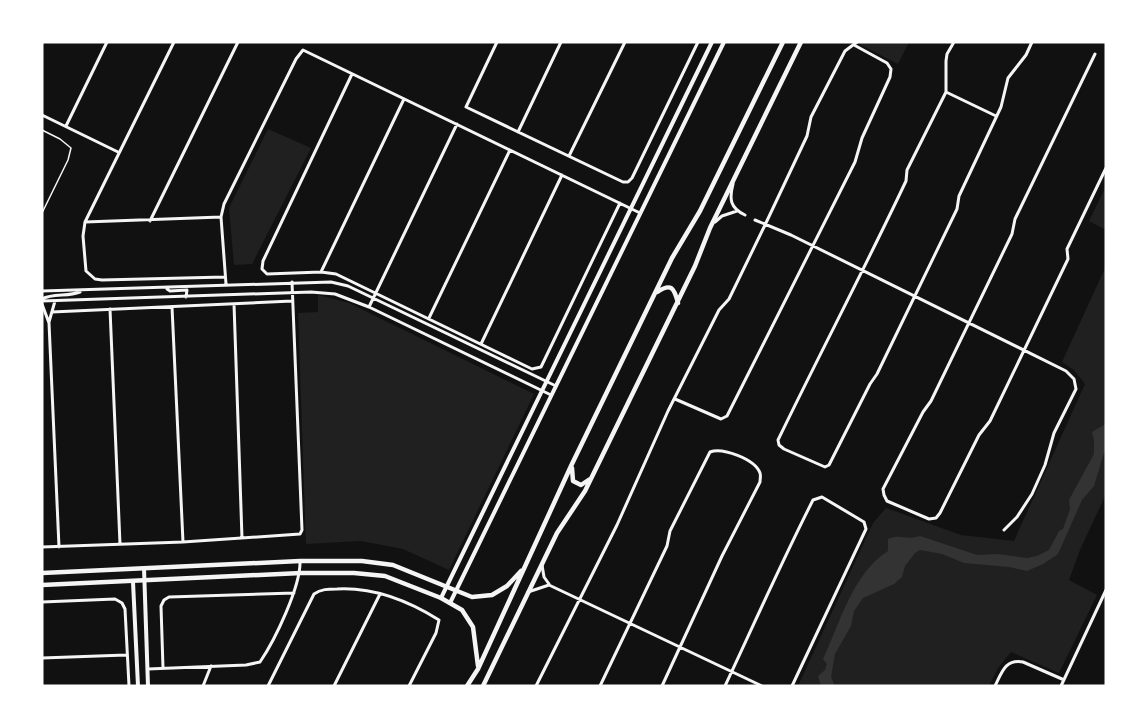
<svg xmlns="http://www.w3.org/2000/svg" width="1148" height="728" font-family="'Roboto Condensed',sans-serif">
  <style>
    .green { fill: #202020 }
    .water { fill: #333 }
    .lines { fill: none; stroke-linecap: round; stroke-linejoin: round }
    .service { stroke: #f5f5f5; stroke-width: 1.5 }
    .minor { stroke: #f5f5f5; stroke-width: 3 }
    .tertiary { stroke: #f5f5f5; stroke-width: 4 }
    .secondary { stroke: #f5f5f5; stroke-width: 4.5 }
  </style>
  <rect width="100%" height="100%" fill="#111"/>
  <!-- green -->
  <path class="green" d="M861 42H909L898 64 861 45Z
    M268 129 311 148 252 264 234 265 229 208Z
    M1106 186V230L1089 221Z
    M1106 266V494L1080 550 1069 580 1097 595 1059 673 1011 652 998 668 989 686H798L873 523 886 508 961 535 1014 541 1085 384 1074 370 1062 362Z
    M318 295 349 303 534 394 449 570 403 549 361 541 306 544 298 313 318 312Z"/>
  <!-- water -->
  <path class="water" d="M1106 420V446L1094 486 1082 500 1058 554 1043 564 1027 571 1009 567 964 563 942 554 920 550 915 553 905 566 902 577 894 584 863 598 854 611 851 626 835 654 831 677 835 686H821L818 676 825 670 827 664 823 659C840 623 853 573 888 551V539C902 533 906 541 920 536L977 555 997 554 1027 558 1037 556 1049 550 1059 531 1063 529 1070 509 1069 500 1094 454V440L1092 432 1104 425Z"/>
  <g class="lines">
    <!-- service -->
    <path class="service" d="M42 130 60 139 71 148 68 160 42 213"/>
    <!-- minor -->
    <path class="minor" d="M174 42 85 222 83 236 86 271 95 279 102 280 225 277
      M497 42 466 107 623 182H628L632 178 698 42
      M954 42 947 54 946 61V92L907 170 906 181C865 268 820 353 778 440L779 445 784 449 825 467 829 465 870 384 877 374 957 209 959 196 1001 107 1008 78 1026 55 1032 42
      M42 43V42
      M1095 54 1015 219 1012 234 931 401 923 412 883 489 884 495 887 501 929 519 936 518 940 513 979 435 990 421 1068 259 1067 249 1106 168
      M352 74 263 261 262 269 267 274 321 272 336 274 532 369 541 367 620 203
      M946 92 996 116
      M42 115 118 152
      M66 126 107 42
      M518 132 561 42
      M569 156 625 42
      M733 184C729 199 730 208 745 215
      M755 220 791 235 1066 371 1074 379 1076 389 1054 433 1045 465 1032 494 1017 517 1004 530
      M150 221 238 42
      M85 222 221 217
      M715 222 722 216 737 211
      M321 272 404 99
      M226 284 221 217 224 204 296 59 303 50 640 213
      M167 289 170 291 187 290 186 297
      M42 291 331 282 348 286 556 386
      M42 299C53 293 68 297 80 292
      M42 301 311 292 335 294 369 307 551 395
      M42 304 49 323 59 547
      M234 304 242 538
      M172 307 183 542
      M369 307 457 124
      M110 309 120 544
      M52 312 292 301
      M429 318 510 150
      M49 322 55 301
      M481 344 562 175
      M675 399 721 419 727 416 855 162 862 138 890 77 891 69 887 63 854 45
      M42 547 183 542 300 534 302 530 292 282
      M542 565 544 577 549 584
      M549 585 762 686
      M528 592 549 585
      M42 602 115 599 122 603 125 609 129 686
      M42 658 126 655
      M163 668 161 606 164 600 169 597 294 593
      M148 669 246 665 260 662C275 640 301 586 300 561
      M203 686 211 666
      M268 686 314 594C321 589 328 589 337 589 374 587 407 600 439 620L436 633 409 686
      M334 686 380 594
      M536 686 617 525 668 411 719 310 729 299 765 225 807 136 811 117 845 51 857 42
      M600 686 667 546 670 531 710 452C722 447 755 459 760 473 761 476 760 479 760 482L722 556 662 686
      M725 686C754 624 782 561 813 500L822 497 864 522 866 529 792 686
      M995 686C1002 672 1005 659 1023 662L1062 679
      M1061 686 1106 590"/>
    <!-- tertiary -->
    <path class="tertiary" d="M144 568 148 686
      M133 582 138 686
      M441 598 712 42
      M450 603 724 42"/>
    <!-- secondary -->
    <path class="secondary" d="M657 292C671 283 674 287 678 303
      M572 468 573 481 581 485 590 479
      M42 573 300 561H362L393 565 472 597 492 595 507 586 521 571
      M42 585 301 573H354L385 576 441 598 462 610 473 627 478 666
      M467 686 478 669 571 466 672 258 700 211 783 42
      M483 686 557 533 585 491 695 266 710 228 801 42"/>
  </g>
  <!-- border -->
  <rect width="1148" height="728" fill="none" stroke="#ffffff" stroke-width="87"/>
</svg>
